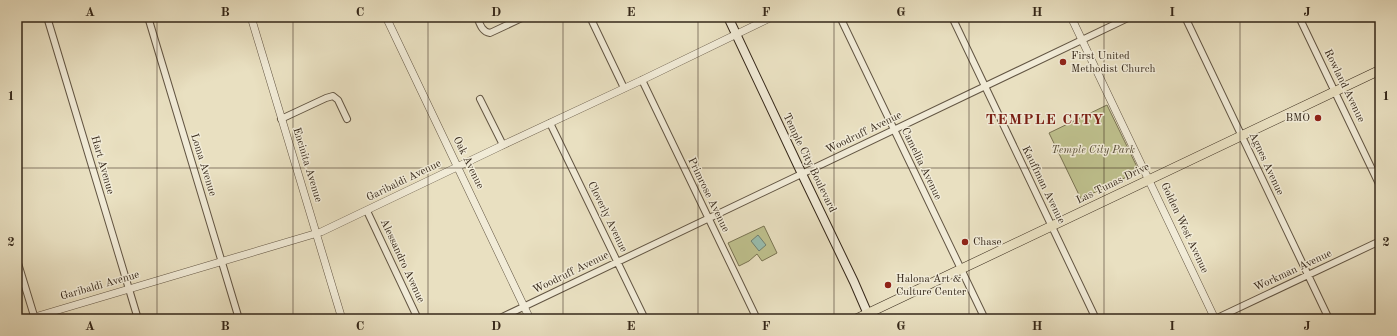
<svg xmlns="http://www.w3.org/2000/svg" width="1397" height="336" font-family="'Old Standard TT',serif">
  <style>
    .green { fill: #bec08d; stroke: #7a7453 }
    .water { fill: #98bdae; stroke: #708172 }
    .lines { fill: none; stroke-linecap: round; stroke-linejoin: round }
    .minor-casing { stroke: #625543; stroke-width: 8 }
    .tertiary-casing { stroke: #625543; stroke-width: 8 }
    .secondary-casing { stroke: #352719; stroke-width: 10 }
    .primary-casing { stroke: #352719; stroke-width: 10 }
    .minor { stroke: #f1ebd7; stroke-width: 6 }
    .tertiary { stroke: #f1ebd7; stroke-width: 7 }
    .secondary { stroke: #f1ebd7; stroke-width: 8 }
    .primary { stroke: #e9e0c1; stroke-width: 9 }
    .grid { fill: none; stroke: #352719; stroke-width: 1; stroke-opacity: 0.55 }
    .poi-dot { fill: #8f2418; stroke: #f1ebd7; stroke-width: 1.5 }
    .labels { text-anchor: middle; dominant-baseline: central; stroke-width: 3; stroke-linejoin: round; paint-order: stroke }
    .poi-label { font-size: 11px; fill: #352719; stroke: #f1ebd7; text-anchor: start }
    .street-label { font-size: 11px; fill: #352719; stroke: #f1ebd7 }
    .park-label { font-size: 11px; font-style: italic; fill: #574d36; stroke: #f1ebd7 }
    .district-label { font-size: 15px; font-weight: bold; letter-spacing: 1px; fill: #7a1f14; stroke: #f1ebd7 }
    .neatline { fill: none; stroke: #352719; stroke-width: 1.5 }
    .grid-label { font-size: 13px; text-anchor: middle; font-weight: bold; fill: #352719 }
  </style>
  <rect width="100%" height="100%" fill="#e9e0c1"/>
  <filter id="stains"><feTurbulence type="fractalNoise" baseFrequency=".005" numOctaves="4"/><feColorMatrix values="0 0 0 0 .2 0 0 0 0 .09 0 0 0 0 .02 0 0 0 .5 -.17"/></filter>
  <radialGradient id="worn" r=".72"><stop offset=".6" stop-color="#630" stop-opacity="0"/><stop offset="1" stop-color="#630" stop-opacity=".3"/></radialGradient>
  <!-- green -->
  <path class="green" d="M1107 105 1139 171 1081 199 1049 133Z
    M764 226 777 253 762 261 757 254 749 261 739 266 728 243Z"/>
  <!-- water -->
  <path class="water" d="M758 235 766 245 759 251 751 241Z"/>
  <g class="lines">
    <defs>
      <path id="minor" d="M47 17 138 319
        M148 17 239 319
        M477 17C480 24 482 32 490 33L524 17
        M590 17 624 88
        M840 17 985 319
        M952 17 1096 319
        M1185 17 1329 319
        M1299 17 1380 186
        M642 80 757 319
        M480 99 503 145
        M281 119 326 98 333 96 338 100 347 119
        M550 123 645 319
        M367 211 418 319
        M17 260 35 319
        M498 319 1130 17
        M1215 319 1380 241"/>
      <path id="tertiary" d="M251 17 342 319
        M386 17 530 319
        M1071 17 1215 319
        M28 319 321 232 503 145 642 80 772 17"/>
      <path id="secondary" d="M728 17 802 174 854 282 870 319"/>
      <path id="primary" d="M856 319 1380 70"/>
    </defs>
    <!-- minor casing -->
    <use href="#minor" class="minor-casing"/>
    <!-- tertiary casing -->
    <use href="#tertiary" class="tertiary-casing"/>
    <!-- secondary casing -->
    <use href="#secondary" class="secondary-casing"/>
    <!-- primary casing -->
    <use href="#primary" class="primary-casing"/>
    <!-- minor -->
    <use href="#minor" class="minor"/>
    <!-- tertiary -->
    <use href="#tertiary" class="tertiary"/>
    <!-- secondary -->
    <use href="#secondary" class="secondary"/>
    <!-- primary -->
    <use href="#primary" class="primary"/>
  </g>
  <!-- grid -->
  <path class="grid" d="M157 17V319M293 17V319M428 17V319M563 17V319M698 17V319M834 17V319M969 17V319M1104 17V319M1240 17V319M17 168H1380"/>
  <!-- markers -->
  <g class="poi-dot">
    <circle cx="1063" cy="62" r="4"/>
    <circle cx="1318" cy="118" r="4"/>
    <circle cx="965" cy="242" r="4"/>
    <circle cx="888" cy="285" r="4"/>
  </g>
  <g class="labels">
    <!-- poi labels -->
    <g class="poi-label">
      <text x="1071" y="56">First United<tspan x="1071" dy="13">Methodist Church</tspan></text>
      <text x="1310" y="118" text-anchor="end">BMO</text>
      <text x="973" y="242">Chase</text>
      <text x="896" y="279">Halona Art &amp;<tspan x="896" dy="13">Culture Center</tspan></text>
    </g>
    <!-- street labels -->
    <g class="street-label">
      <text transform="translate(1344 86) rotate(64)">Rowland Avenue</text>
      <text transform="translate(864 133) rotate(-26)">Woodruff Avenue</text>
      <text transform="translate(468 163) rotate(64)">Oak Avenue</text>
      <text transform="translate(809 163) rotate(64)">Temple City Boulevard</text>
      <text transform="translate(921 164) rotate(64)">Camellia Avenue</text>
      <text transform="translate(1266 164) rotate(65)">Agnes Avenue</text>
      <text transform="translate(102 165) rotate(74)">Hart Avenue</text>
      <text transform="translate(203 165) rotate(73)">Loma Avenue</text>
      <text transform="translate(307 165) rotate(73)">Encinita Avenue</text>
      <text transform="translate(404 181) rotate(-26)">Garibaldi Avenue</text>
      <text transform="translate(1113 184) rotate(-26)">Las Tunas Drive</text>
      <text transform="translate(1043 185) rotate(64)">Kauffman Avenue</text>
      <text transform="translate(708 195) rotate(64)">Primrose Avenue</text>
      <text transform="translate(607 217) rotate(64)">Cloverly Avenue</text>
      <text transform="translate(1184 228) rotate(65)">Golden West Avenue</text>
      <text transform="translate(402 261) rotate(65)">Alessandro Avenue</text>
      <text transform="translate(1293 271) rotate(-25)">Workman Avenue</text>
      <text transform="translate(571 273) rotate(-26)">Woodruff Avenue</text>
      <text transform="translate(100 286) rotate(-16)">Garibaldi Avenue</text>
    </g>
    <!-- park labels -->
    <g class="park-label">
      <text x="1093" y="150">Temple City Park</text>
    </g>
    <!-- district labels -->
    <g class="district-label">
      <text x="1045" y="120">TEMPLE CITY</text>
    </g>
  </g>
  <!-- margin -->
  <rect width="1397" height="336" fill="none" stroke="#e9e0c1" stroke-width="44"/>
  <rect x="22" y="22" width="1353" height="292" class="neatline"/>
  <g class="grid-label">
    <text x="90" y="16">A</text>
    <text x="225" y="16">B</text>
    <text x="360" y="16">C</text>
    <text x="496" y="16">D</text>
    <text x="631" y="16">E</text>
    <text x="766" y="16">F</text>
    <text x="901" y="16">G</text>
    <text x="1037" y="16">H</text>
    <text x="1172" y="16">I</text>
    <text x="1307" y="16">J</text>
    <text x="11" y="100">1</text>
    <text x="1386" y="100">1</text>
    <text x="11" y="246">2</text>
    <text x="1386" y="246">2</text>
    <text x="90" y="330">A</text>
    <text x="225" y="330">B</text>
    <text x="360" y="330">C</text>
    <text x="496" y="330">D</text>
    <text x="631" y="330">E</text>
    <text x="766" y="330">F</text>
    <text x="901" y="330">G</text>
    <text x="1037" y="330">H</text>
    <text x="1172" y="330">I</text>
    <text x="1307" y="330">J</text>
  </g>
  <rect width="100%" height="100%" filter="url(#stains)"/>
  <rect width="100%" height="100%" fill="url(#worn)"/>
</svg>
